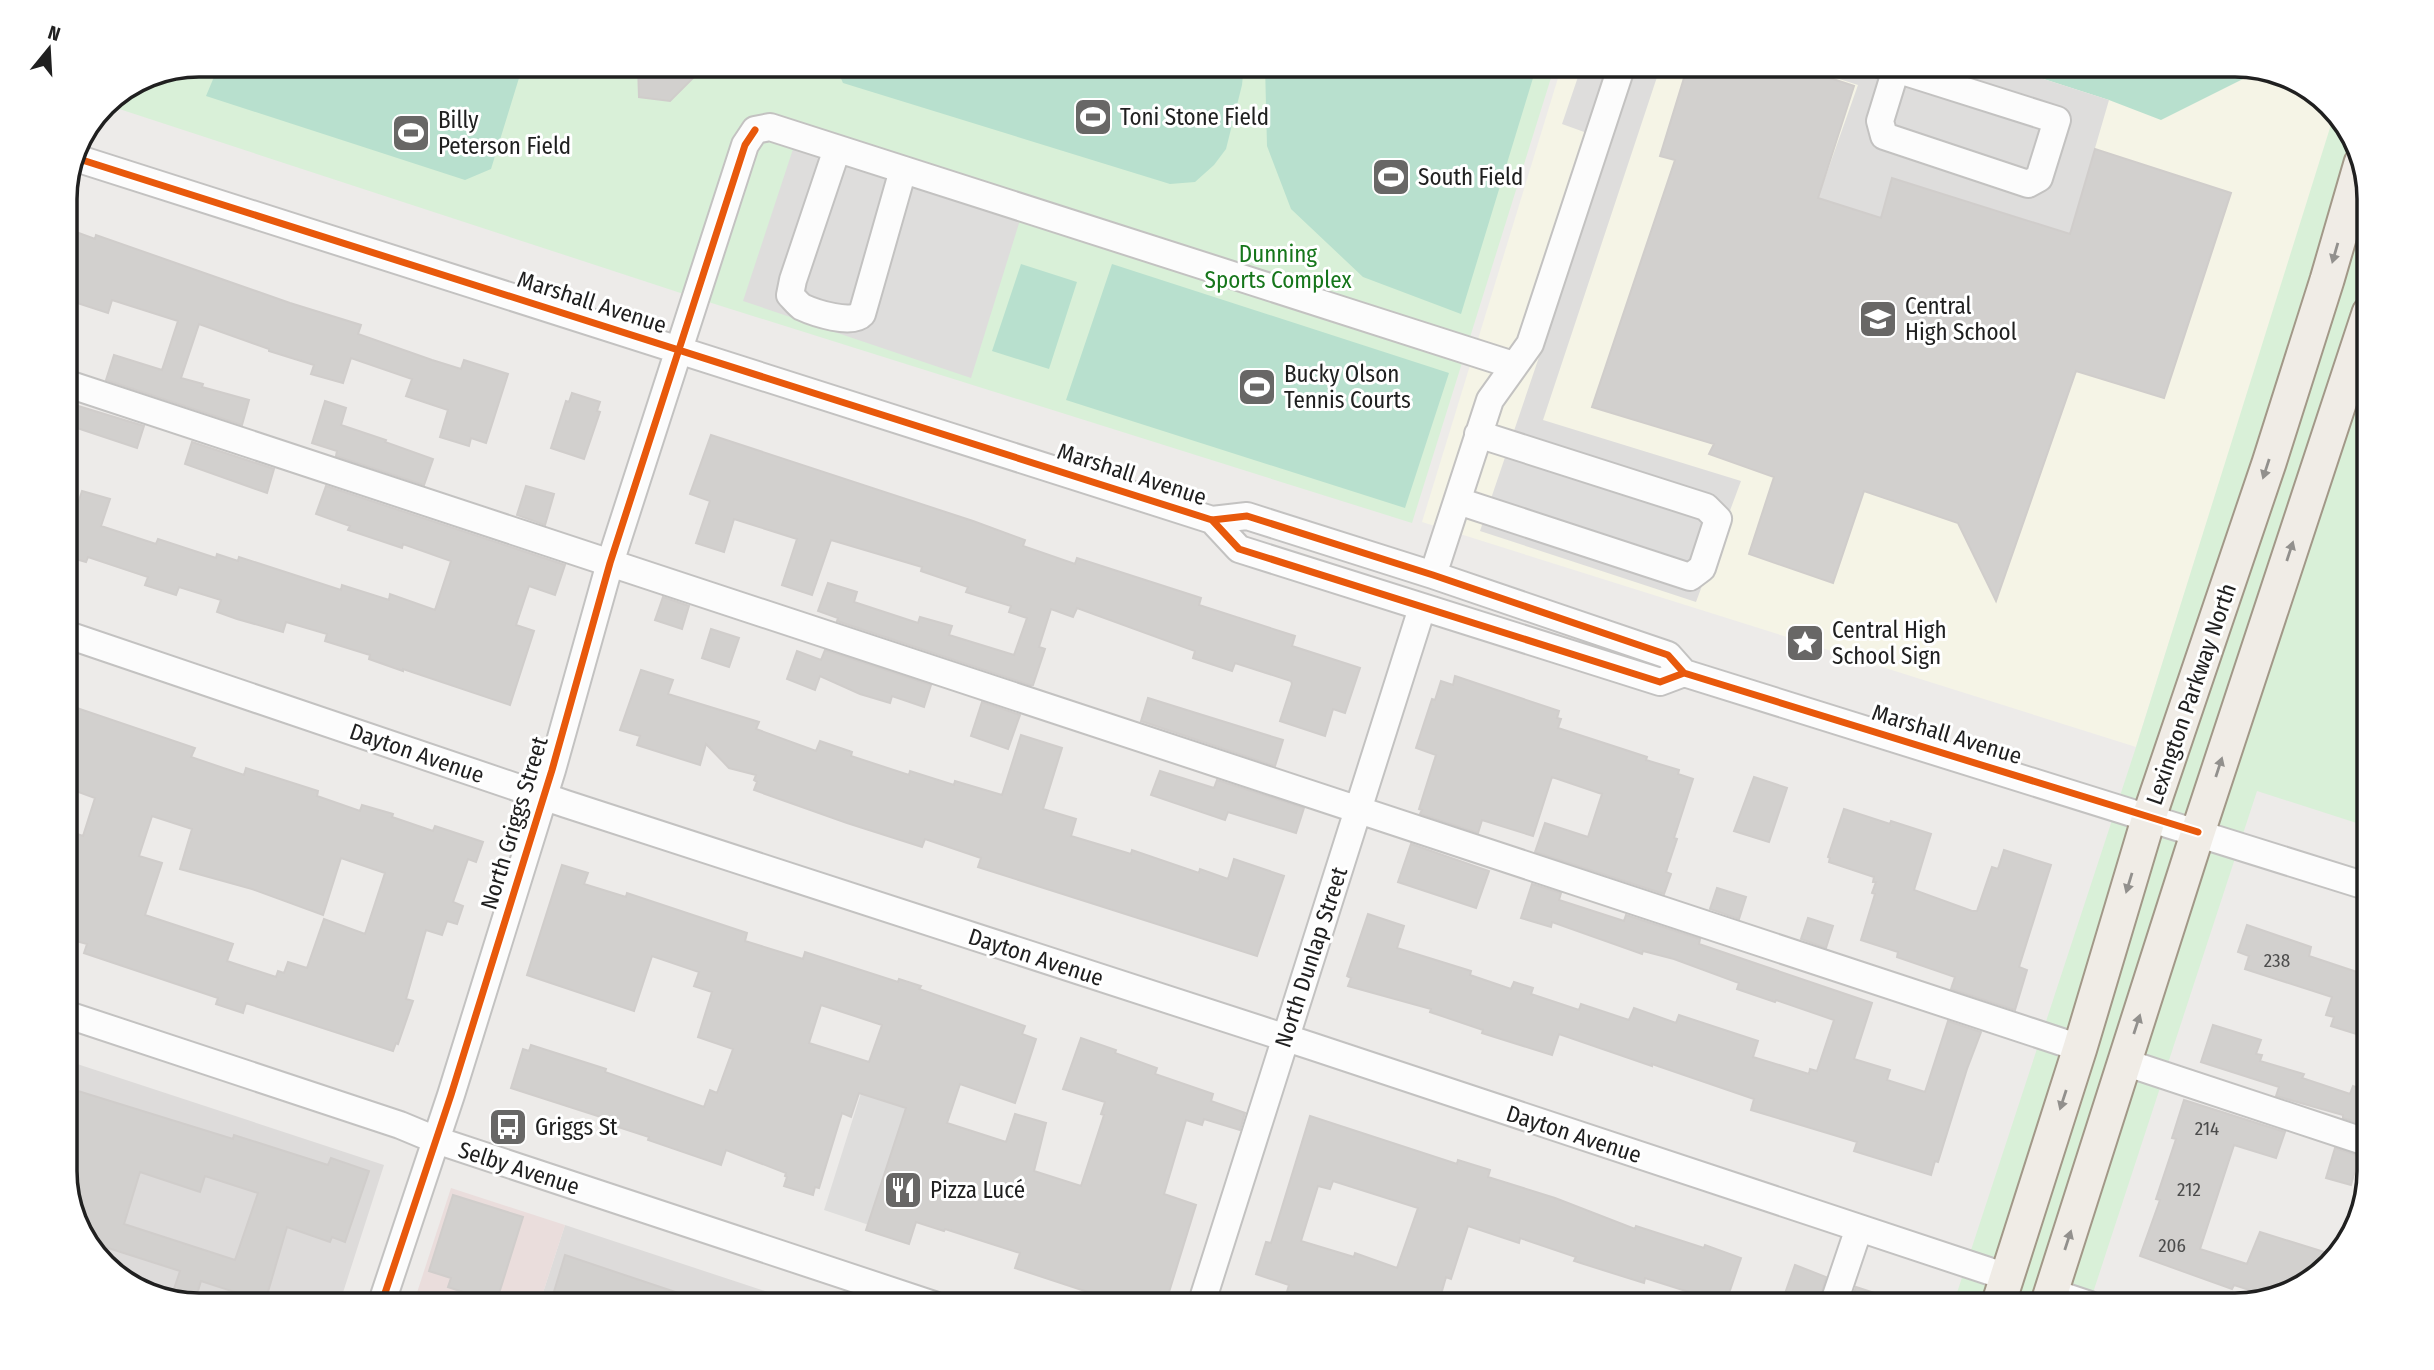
<svg xmlns="http://www.w3.org/2000/svg" width="2434" height="1370" font-family="'Fira Sans Condensed',sans-serif">
  <style>
    .residential { fill: #dddbda }
    .commercial { fill: #eadddc }
    .education { fill: #f5f4e6 }
    .park { fill: #d9f0d8 }
    .pitch { fill: #b8e0ce }
    .parking { fill: #dedddc }
    .building { fill: #d2d0ce; stroke: #d0cdcb; stroke-width: 2; fill-rule: evenodd }
    .lines { fill: none; stroke-linecap: round; stroke-linejoin: round }
    .minor-casing { stroke: #c3c2c1; stroke-width: 30 }
    .major-casing { stroke: #a29888; stroke-width: 37 }
    .minor { stroke: #fcfcfc; stroke-width: 26 }
    .major { stroke: #f0ece6; stroke-width: 33 }
    .cycleway-casing { stroke: #fff; stroke-width: 11 }
    .cycleway { stroke: #e8590c; stroke-width: 7 }
    .oneway { fill: #92908d }
    .labels { text-anchor: middle; dominant-baseline: central; stroke-width: 6; stroke-linejoin: round; paint-order: stroke }
    .number-label { font-size: 19px; fill: #4c4c4c }
    .poi-label { font-size: 23px; fill: #202020; stroke: #fff; text-anchor: start }
    .park-label { font-size: 23px; fill: #16761b; stroke: #fff }
    .street-label { font-size: 23px; fill: #202020; stroke: #fff }
    .rim { fill: none; stroke: #202020; stroke-width: 3.5 }
  </style>
  <rect width="100%" height="100%" fill="#edebe9"/>
  <!-- residential -->
  <path class="residential" d="M65 1060 384 1165 339 1305H199L132 1288 87 1245 65 1180Z
    M565 1225 807 1305H539Z"/>
  <!-- commercial -->
  <path class="commercial" d="M451 1188 565 1225 539 1305H413Z"/>
  <!-- education -->
  <path class="education" d="M1562 65H2235L2302 82 2335 116 2136 747 1422 522Z"/>
  <!-- park -->
  <path class="park" d="M199 65H1555L1412 523 702 300 104 104 148 75Z
    M2334 115 2351 131 2369 190V827L2257 791 2089 1305H1953L2136 747Z"/>
  <!-- pitch -->
  <path class="pitch" d="M219 65H523L491 169 465 180 206 96Z
    M835 65H1244L1242 85 1226 149 1214 165 1195 182 1170 184 843 83Z
    M1265 65H1537L1461 314 1363 277 1291 209 1267 146Z
    M2000 65H2235L2259 71 2161 120 2109 100Z
    M1021 264 1077 282 1049 369 992 351Z
    M1112 264 1449 373 1405 508 1066 400Z"/>
  <!-- parking -->
  <path class="parking" d="M1582 65H1661L1543 420 1741 481 1696 602 1480 531 1612 142 1562 124Z
    M1796 65H2000L2109 100 2070 234 1893 178 1881 218 1818 198 1858 85Z
    M794 146 1020 220 971 378 743 301Z
    M861 1093 907 1108 869 1225 824 1210Z"/>
  <!-- building -->
  <path class="building" d="M638 65H706L670 101 639 97Z
    M1688 65H1791L1854 86 1818 198 1881 218 1892 178 2070 234 2095 149 2231 193 2164 398 2076 371 1996 601 1958 523 1864 491 1833 583 1749 554 1774 477 1709 454 1714 444 1592 407 1675 160 1660 156Z
    M65 228 95 239 96 235 290 303 361 325 358 334 432 360 461 369 464 360 508 374 486 443 471 438 469 446 440 437 448 410 406 396 412 379 351 358 343 383 311 374 314 365 269 351V349L199 324 181 378 203 384 202 387 249 400 242 425 106 380 114 355 162 370 178 321 112 300 108 313 65 299Z
    M572 393 600 402 597 411 600 412 584 459 551 448 566 401 569 402Z
    M325 401 346 408 341 425 386 440 385 442 433 459 424 485 336 456 337 451 312 443Z
    M65 402 144 426 137 448 65 424Z
    M711 435 973 521 1025 540 1023 546 1075 564 1077 558 1201 598 1199 605 1295 636 1292 646 1360 668 1345 713 1333 709 1325 736 1280 721 1292 684 1291 681 1235 663 1232 671 1193 658 1195 651 1077 608 1073 617 1051 609 1039 647 1045 649 1033 685H1030L837 621 838 618 818 611 828 583 857 592 854 602 918 623 920 617 952 626 949 635 1014 655 1027 618 1009 612 1011 606 966 592 968 587 921 571 922 567 831 540 812 595 782 585 797 539 734 519 724 552 696 543 710 501 690 494Z
    M192 442 274 469 267 493 185 464Z
    M326 486 565 565 555 595 529 586 516 625 534 631 510 705 403 669V671L369 659 370 655 325 641 327 634 286 622 283 632 237 619 217 612 221 600 179 587 176 595 145 585 148 577 88 557 86 562 65 556V526L70 511 75 513 82 491 110 499 101 526 156 544 158 539 216 558 217 554 238 561 239 557 341 590 342 585 389 600 390 594 435 610 451 561 403 544 402 548 348 530 350 526 316 514Z
    M526 486 554 494 545 525 517 515Z
    M663 597 689 606 682 629 655 620Z
    M711 629 739 638 729 667 702 658Z
    M825 650 931 685 924 707 892 696 890 703 860 694 820 676 815 690 787 679 797 651 821 660Z
    M641 670 673 680 668 694 759 722 756 729 816 751 820 741 852 752 851 756 909 775 910 771 954 785 955 781 1002 795 1021 735 1062 748 1043 809 1076 819 1071 836 1131 854 1132 850 1199 873 1200 869 1228 879 1234 859 1284 876 1257 956 978 867 981 858 925 839 922 847 847 823 754 790 757 782 754 780 756 775 729 768 706 744 700 765 637 745 640 736 620 730Z
    M1455 676 1559 711 1557 718 1561 719 1558 728 1647 757 1646 760 1679 770 1678 774 1693 779 1674 838 1677 839 1666 872 1671 874 1664 894 1535 852 1545 823 1588 837 1602 794 1552 777 1533 836 1482 820 1478 833 1420 814 1422 810 1419 809 1436 755 1416 748 1432 699 1435 700 1441 681 1453 685Z
    M1148 698 1283 740 1275 766 1141 721Z
    M982 702 1020 715 1008 749 971 736Z
    M65 704 195 748 191 757 244 775 246 768 318 791 317 796 360 811 362 805 393 814 392 817 433 831 435 826 483 842 476 862 468 859 453 902 463 906 457 924 447 921 442 935 426 930 406 999 413 1001 398 1044 396 1043 393 1051 246 1003 243 1013 216 1004 218 998 84 953 87 944 65 938V830L83 836 95 798 65 787ZM152 816 192 829 180 869 252 889 323 915 341 858 385 873 365 934 324 919 307 968 288 962 284 973 278 971 276 977 227 961 233 944 145 915 162 863 139 856Z
    M1160 771 1214 788 1217 780 1304 808 1296 833 1228 812 1225 820 1151 795Z
    M1754 777 1787 788 1769 842 1734 831Z
    M1844 809 1890 824 1891 821 1931 834 1914 890 1972 911H1977L1992 867 1998 869 2004 850 2051 865 2019 967 2027 970 2015 1010 1951 989 1955 977 1897 957 1898 952 1861 940 1875 894 1872 893 1876 882H1873L1874 877 1829 862 1830 858 1828 857Z
    M1411 844 1489 871 1476 908 1398 882Z
    M562 865 588 873 584 884 626 897 627 893 747 933 745 941 803 959 805 952 898 982 899 979 921 986 919 989 1025 1026 1022 1034 1036 1039 1015 1103 960 1084 947 1123 1006 1142 1015 1114 1046 1123 1034 1171 1081 1186 1104 1115 1101 1114 1105 1102 1063 1089 1081 1038 1116 1050 1115 1053 1157 1068 1155 1074 1213 1094 1211 1101 1245 1113 1240 1130 1204 1119 1202 1125 1186 1120 1164 1194 1196 1205 1165 1305H1091L1094 1294 1015 1268 1020 1253 945 1229 944 1231 916 1222 909 1244 866 1230 906 1108 859 1093 851 1117 842 1113 819 1188 815 1187 813 1195 784 1186 787 1177 785 1176 786 1173 726 1150 721 1165 648 1140 649 1137 603 1122 604 1118 511 1088 523 1049 529 1051 531 1045 606 1069 605 1072 704 1107 710 1090 717 1093 733 1049 698 1037 712 992 694 986 699 972 652 956 634 1011 527 975ZM821 1005 882 1025 869 1062 809 1043Z
    M1532 884 1561 893 1559 900 1624 921 1626 915 1700 939 1699 944 1872 1003 1854 1059 1890 1070 1887 1080 1925 1092 1948 1021 1981 1032 1967 1069 1938 1162 1935 1161 1931 1175 1854 1151 1857 1142 1751 1110 1754 1099 1652 1064V1066L1559 1034 1552 1055 1482 1033 1483 1030 1430 1012 1431 1009 1348 986 1351 978 1347 976 1368 914 1404 926 1397 948 1471 971 1470 975 1511 989 1514 982 1533 988 1531 994 1579 1010 1581 1004 1629 1020 1634 1008 1676 1023 1679 1015 1758 1041 1753 1057 1809 1074 1810 1069 1817 1071 1834 1020 1776 1000 1775 1002 1737 989 1739 983 1674 959 1643 951 1642 954 1552 922 1551 927 1521 918Z
    M1717 888 1746 897 1739 919 1710 909Z
    M1808 918 1833 926 1826 948 1801 939Z
    M2247 925 2311 947 2309 956 2369 976V1038L2331 1026 2334 1017 2326 1015 2332 997 2245 969 2249 956 2238 952Z
    M2213 1025 2261 1040 2256 1054 2262 1055 2260 1061 2304 1074 2302 1078 2350 1094 2353 1086 2369 1092 2368 1126 2343 1118V1115L2276 1096 2279 1087 2201 1062Z
    M65 1087 233 1139 234 1135 328 1165 331 1158 369 1171 345 1242 332 1237 330 1242 287 1227 265 1302 201 1281 194 1304 171 1298 180 1271 86 1241 65 1180ZM140 1172 200 1192 205 1176 258 1193 235 1260 124 1224Z
    M2184 1100 2285 1132 2276 1158 2234 1145 2200 1249 2247 1264 2260 1232 2334 1255 2303 1287 2268 1296 2234 1285 2232 1289 2140 1256 2160 1200 2156 1199 2176 1139 2172 1138Z
    M1310 1116 1457 1164 1458 1160 1490 1170 1488 1177 1555 1198 1635 1229 1636 1226 1704 1248 1705 1245 1741 1258 1725 1305H1685L1689 1292 1645 1278 1644 1283 1574 1261 1576 1257 1520 1238 1519 1243 1468 1226 1451 1279 1446 1277 1438 1305H1283L1289 1285 1256 1274 1266 1242 1271 1243ZM1333 1181 1418 1208 1397 1268 1355 1253 1354 1257 1301 1241 1318 1186 1330 1189Z
    M2335 1148 2359 1156 2351 1185 2326 1178Z
    M453 1195 523 1217 496 1303 448 1287 451 1278 429 1271Z
    M565 1255 702 1301 701 1305H550Z
    M1795 1265 1826 1277 1818 1305H1781Z
    M1856 1287 1899 1301V1305H1850Z"/>
  <g class="lines">
    <defs>
      <path id="minor" d="M1882 65 1896 69 2057 120 2039 178 2028 184 1884 136 1880 121 1896 69
        M837 149 793 280 790 295C794 299 798 304 802 307 815 313 852 325 862 314L903 170
        M79 159 1212 520 1247 516 1433 575 1668 655 1684 673 2369 887
        M65 383 2080 1048
        M1458 501 1690 577 1702 568 1718 519 1706 507 1478 434
        M1212 520 1239 549 1660 682 1684 673
        M1433 575 1490 400 1530 344 1622 65
        M65 634 566 804 1311 1046 2007 1277
        M65 1014 400 1125 436 1140 934 1305
        M2124 1062 2369 1143
        M2051 1292 2090 1305
        M381 1305 451 1095 552 770 610 563 745 145 755 130 770 127 1513 365
        M1201 1305 1422 608
        M1833 1305 1859 1228"/>
      <path id="major" d="M1998 1305 2080 1048 2149 817 2269 463 2327 280 2361 163
        M2047 1305 2198 832 2369 313"/>
    </defs>
    <!-- minor casing -->
    <use href="#minor" class="minor-casing"/>
    <!-- major casing -->
    <use href="#major" class="major-casing"/>
    <!-- minor -->
    <use href="#minor" class="minor"/>
    <!-- major -->
    <use href="#major" class="major"/>
    <defs>
      <path id="cycleway" d="M79 159 1212 520 1247 516 1433 575 1668 655 1684 673 2198 832
        M1212 520 1239 549 1660 682 1684 673
        M381 1305 451 1095 552 770 610 563 745 145 755 130"/>
    </defs>
    <!-- cycleway casing -->
    <use href="#cycleway" class="cycleway-casing"/>
    <!-- cycleway -->
    <use href="#cycleway" class="cycleway"/>
  </g>
  <!-- one-way arrows -->
  <defs><path id="oneway-solid" d="M-6-.8H1V-3.2L6.5 0L1 3.2V.8H-6Z" transform="scale(1.75)"/></defs>
  <g class="oneway">
    <use href="#oneway-solid" transform="translate(2335 253) rotate(106)"/>
    <use href="#oneway-solid" transform="translate(2266 469) rotate(108)"/>
    <use href="#oneway-solid" transform="translate(2290 551) rotate(-72)"/>
    <use href="#oneway-solid" transform="translate(2219 767) rotate(-72)"/>
    <use href="#oneway-solid" transform="translate(2129 883) rotate(107)"/>
    <use href="#oneway-solid" transform="translate(2137 1024) rotate(-72)"/>
    <use href="#oneway-solid" transform="translate(2063 1100) rotate(108)"/>
    <use href="#oneway-solid" transform="translate(2068 1240) rotate(-72)"/>
  </g>
  <!-- icons -->
  <defs>
    <symbol id="stadium-square" viewBox="-11 -11 22 22"><rect x="-9" y="-9" width="18" height="18" rx="4" fill="#686766" stroke="#fff"/><path d="M0-5a6.5 5 0 1 0 0 10a6.5 5 0 1 0 0-10ZM-3.5-1.8h7v3.6h-7Z" fill="#fff"/></symbol>
    <symbol id="school-square" viewBox="-11 -11 22 22"><rect x="-9" y="-9" width="18" height="18" rx="4" fill="#686766" stroke="#fff"/><path d="M0-5L7-2L0 1L-7-2ZM-4 1L0 2.5L4 1V4Q0 6-4 4Z" fill="#fff"/></symbol>
    <symbol id="sight-square" viewBox="-11 -11 22 22"><rect x="-9" y="-9" width="18" height="18" rx="4" fill="#686766" stroke="#fff"/><path d="M0-6L1.8-2.2L6-1.7L2.9 1.2L3.7 5.4L0 3.3L-3.7 5.4L-2.9 1.2L-6-1.7L-1.8-2.2Z" fill="#fff"/></symbol>
    <symbol id="bus-square" viewBox="-11 -11 22 22"><rect x="-9" y="-9" width="18" height="18" rx="4" fill="#686766" stroke="#fff"/><path d="M-5-6H5V4H4V6H2V4H-2V6H-4V4H-5ZM-3.5-4V0h7V-4ZM-3.5 1.2v1.5H-2V1.2ZM2 1.2v1.5H3.5V1.2Z" fill="#fff"/></symbol>
    <symbol id="restaurant-square" viewBox="-11 -11 22 22"><rect x="-9" y="-9" width="18" height="18" rx="4" fill="#686766" stroke="#fff"/><path d="M-5-6h1v4h1v-4h1v4h1v-4h1v5L-1.5 .5V6h-2V.5L-5-1ZM5-6V6H3V1.5H1.5Q1.5-4 5-6Z" fill="#fff"/></symbol>
  </defs>
  <g fill-rule="evenodd">
    <use href="#stadium-square" x="1071" y="95" width="44" height="44"/>
    <use href="#stadium-square" x="389" y="111" width="44" height="44"/>
    <use href="#stadium-square" x="1369" y="155" width="44" height="44"/>
    <use href="#school-square" x="1856" y="297" width="44" height="44"/>
    <use href="#stadium-square" x="1235" y="365" width="44" height="44"/>
    <use href="#sight-square" x="1783" y="621" width="44" height="44"/>
    <use href="#bus-square" x="486" y="1105" width="44" height="44"/>
    <use href="#restaurant-square" x="881" y="1168" width="44" height="44"/>
  </g>
  <g class="labels">
    <!-- number labels -->
    <g class="number-label">
      <text x="2277" y="960">238</text>
      <text x="2207" y="1128">214</text>
      <text x="2189" y="1189">212</text>
      <text x="2172" y="1245">206</text>
    </g>
    <!-- poi labels -->
    <g class="poi-label">
      <text x="1120" y="117">Toni Stone Field</text>
      <text x="438" y="120">Billy<tspan x="438" dy="26">Peterson Field</tspan></text>
      <text x="1418" y="177">South Field</text>
      <text x="1905" y="306">Central<tspan x="1905" dy="26">High School</tspan></text>
      <text x="1284" y="374">Bucky Olson<tspan x="1284" dy="26">Tennis Courts</tspan></text>
      <text x="1832" y="630">Central High<tspan x="1832" dy="26">School Sign</tspan></text>
      <text x="535" y="1127">Griggs St</text>
      <text x="930" y="1190">Pizza Lucé</text>
    </g>
    <!-- park labels -->
    <g class="park-label">
      <text x="1278" y="254">Dunning<tspan x="1278" dy="26">Sports Complex</tspan></text>
    </g>
    <!-- street labels -->
    <g class="street-label">
      <text transform="translate(592 302) rotate(18)">Marshall Avenue</text>
      <text transform="translate(1132 474) rotate(18)">Marshall Avenue</text>
      <text transform="translate(2191 694) rotate(-71)">Lexington Parkway North</text>
      <text transform="translate(1947 734) rotate(17)">Marshall Avenue</text>
      <text transform="translate(417 753) rotate(19)">Dayton Avenue</text>
      <text transform="translate(514 823) rotate(-73)">North Griggs Street</text>
      <text transform="translate(1036 957) rotate(18)">Dayton Avenue</text>
      <text transform="translate(1311 957) rotate(-72)">North Dunlap Street</text>
      <text transform="translate(1574 1134) rotate(18)">Dayton Avenue</text>
      <text transform="translate(519 1168) rotate(18)">Selby Avenue</text>
    </g>
  </g>
  <!-- crop -->
  <path d="M0 0H2434V1370H0ZM199 77H2235A122 122 0 0 1 2357 199V1171A122 122 0 0 1 2235 1293H199A122 122 0 0 1 77 1171V199A122 122 0 0 1 199 77Z" fill="#fff" fill-rule="evenodd"/>
  <path class="rim" d="M199 77H2235A122 122 0 0 1 2357 199V1171A122 122 0 0 1 2235 1293H199A122 122 0 0 1 77 1171V199A122 122 0 0 1 199 77Z"/>
  <!-- north arrow -->
  <g transform="translate(49 49) rotate(18)" stroke="#ffffff" stroke-width="5" paint-order="stroke">
  <path d="M0-5L12 26L0 18L-12 26Z" fill="#202020"/>
  <text y="-10" font-size="19" font-weight="bold" text-anchor="middle" fill="#202020">N</text>
  </g>
</svg>
